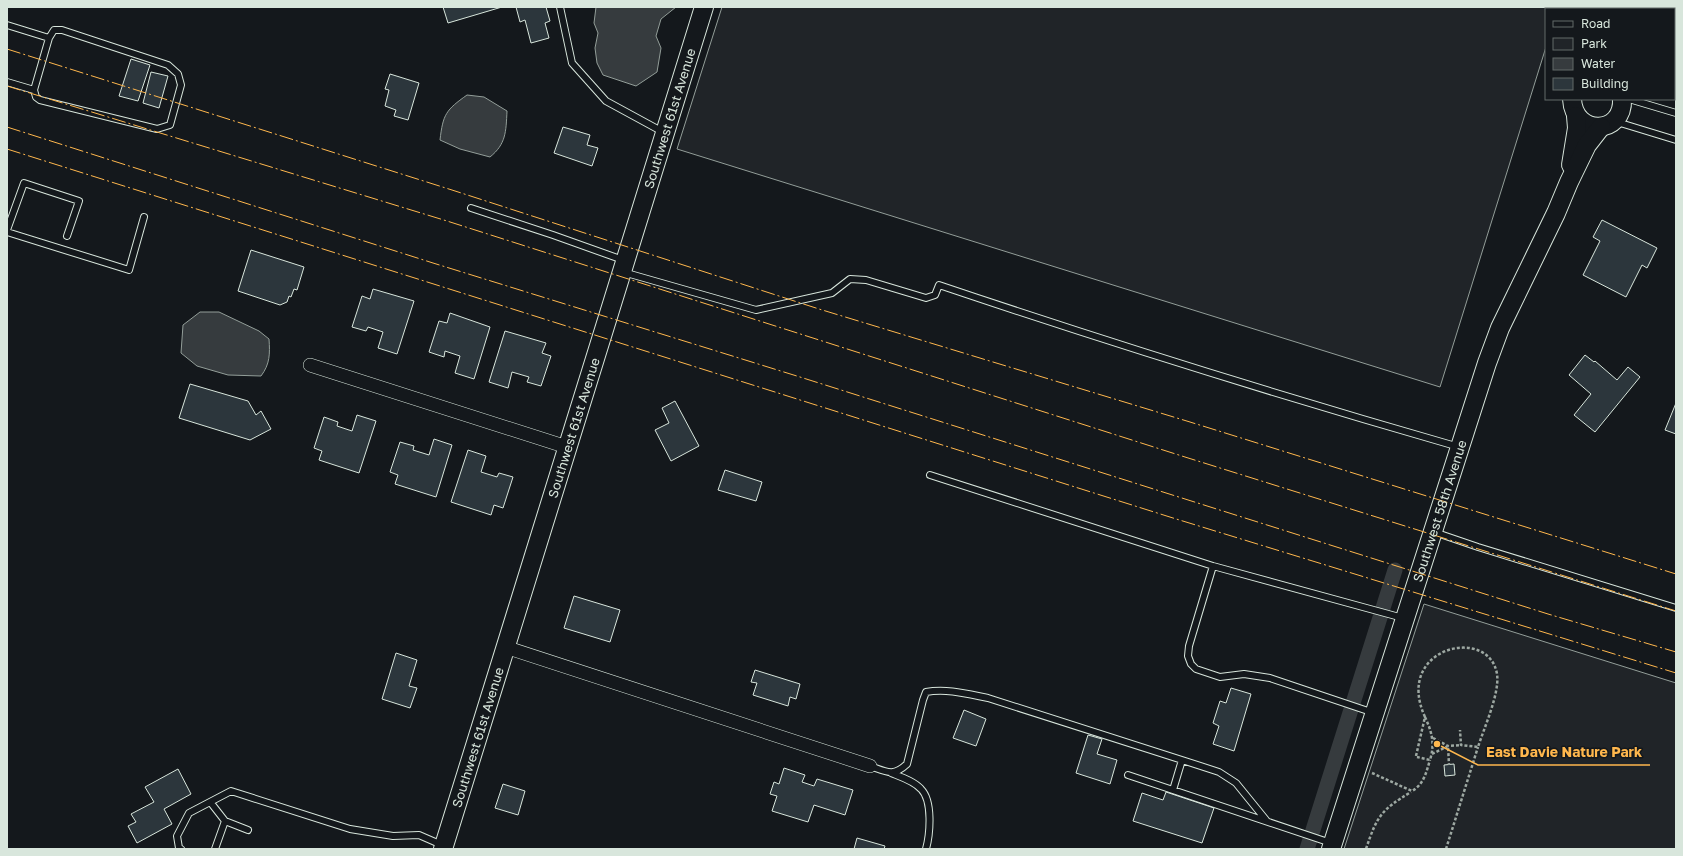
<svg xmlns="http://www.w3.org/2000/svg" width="1683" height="856" font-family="'Golos Text',sans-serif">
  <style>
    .green { fill: #202428; stroke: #939e99 }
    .water { fill: #363b3e; stroke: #939e99 }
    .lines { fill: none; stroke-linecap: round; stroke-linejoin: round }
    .canal { stroke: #363b3e; stroke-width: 15 }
    .building { fill: #2c363c; stroke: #d8e6dc }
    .lane-casing { stroke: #d8e6dc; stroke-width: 8 }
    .street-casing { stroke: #d8e6dc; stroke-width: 14 }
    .secondary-casing { stroke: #d8e6dc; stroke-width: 20 }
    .path { stroke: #9da8a2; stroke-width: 2.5; stroke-dasharray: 3 2; stroke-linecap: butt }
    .lane { stroke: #14181c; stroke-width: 6 }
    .street { stroke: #14181c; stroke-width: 13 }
    .secondary { stroke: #14181c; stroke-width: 18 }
    .power { stroke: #ffb74d; stroke-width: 1; stroke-dasharray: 14 3 2 3; stroke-linecap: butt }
    .labels { text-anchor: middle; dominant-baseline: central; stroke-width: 3; stroke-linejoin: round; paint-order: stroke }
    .street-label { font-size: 13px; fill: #d8e6dc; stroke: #14181c }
    .leader { fill: none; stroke: #ffb74d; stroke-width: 1.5 }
    .callout-dot { fill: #ffb74d; stroke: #14181c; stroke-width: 1.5 }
    .callout-label { font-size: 14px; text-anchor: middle; font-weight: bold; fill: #ffb74d; stroke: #14181c; stroke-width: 3; stroke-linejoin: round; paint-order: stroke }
  </style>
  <rect width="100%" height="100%" fill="#14181c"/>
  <!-- green -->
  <path class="green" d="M722 7H1558V9H1546V47L1440 387 677 149Z
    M1424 604 1676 683V849H1344Z"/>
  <!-- water -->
  <path class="water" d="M596 7H676L661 19 656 36 661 48 657 72 636 86 603 75 597 63 595 48 598 33 594 23Z
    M467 95 484 97 507 111C506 132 506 144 490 157L460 149 440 140C443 114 446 110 467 95Z
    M200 312H219L259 331 269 339C270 354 270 364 261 376L228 375 197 366 181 353 183 325Z"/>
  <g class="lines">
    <!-- canal -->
    <path class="canal" d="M1307 849 1395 570"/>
  </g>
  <!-- building -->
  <path class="building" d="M443 7H502L448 23Z
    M516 7H546L550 21 545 23 549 38 531 43 525 20 520 22Z
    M1671 7H1676V23L1674 22V9H1671Z
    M131 59 150 65 138 101 119 96Z
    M151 72 168 76 159 108 143 103Z
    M390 74 419 83 408 120 394 116 396 110 385 106 389 90 385 89Z
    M563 127 590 135 587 145 598 148 592 166 554 153Z
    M1602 220 1657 248 1647 268 1642 265 1626 297 1583 275 1600 241 1593 237Z
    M251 250 304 267 297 290 294 289 291 297 289 296 287 302 280 305 238 291Z
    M373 289 414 301 397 354 378 348 383 332 368 327 366 331 352 327 362 296 370 299Z
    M450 313 490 327 474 379 455 373 460 356 445 351 444 357 429 352 439 321 447 323Z
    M505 331 546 343 542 353 551 356 541 386 527 382 529 377 512 372 508 388 489 382Z
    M1585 355 1594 362 1595 361 1617 380 1628 367 1640 377 1595 432 1574 415 1591 394 1569 375Z
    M190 384 248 401 256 415 261 411 271 429 250 440 179 418Z
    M675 401 699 446 671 461 655 430 669 423 662 408Z
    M1676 403V434L1665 430Z
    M357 415 376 421 359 473 319 460 322 451 314 448 324 417 338 422 337 426 352 431Z
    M434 439 452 445 436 497 395 484 398 475 390 472 400 442 414 446 413 450 429 455Z
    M468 450 486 456 481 472 497 477 499 473 513 477 503 508 494 505 491 515 451 502Z
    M725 470 762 482 756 501 718 490Z
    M574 596 620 610 610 642 564 628Z
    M396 653 417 660 409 686 417 688 410 708 382 699Z
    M755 670 800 684 796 699 790 697 788 706 753 695 757 683 751 682Z
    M1231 688 1251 694 1234 751 1213 744 1219 726 1213 723 1220 701 1226 703Z
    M964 710 986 719 976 746 953 738Z
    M1088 735 1102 739 1097 754 1117 760 1110 784 1076 773Z
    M1454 764 1455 775 1445 776 1444 765Z
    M784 768 805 775 802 782 814 786 817 779 853 790 845 815 814 805 808 822 772 811 777 796 770 794 774 782 779 784Z
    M178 769 191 794 164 809 172 824 137 843 128 826 136 822 131 814 154 802 145 787Z
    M503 784 525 791 518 815 495 808Z
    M1166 792 1214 808 1202 843 1133 821 1142 793 1163 800Z
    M857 838 885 846 884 849H854Z"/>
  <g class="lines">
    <defs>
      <path id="lane" d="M560 7 572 63 606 101 663 132
        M7 25 49 38 34 90 7 82
        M34 90 36 97 40 100 157 129 170 125 181 85 178 74 168 65 62 30H54L49 38
        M1629 99 1676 113
        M1617 122 1676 140
        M471 208 553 235 623 260
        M7 230 24 183 79 201 67 236
        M7 232 129 270 144 217
        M623 272 756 310 832 293 850 279 866 280 926 298 935 295 939 285C1111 343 1285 397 1459 447
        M930 475 1213 566 1403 618
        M1434 532 1478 547 1676 608
        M1213 566 1189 646 1188 656 1191 664 1196 669 1220 677 1244 674 1270 678 1374 713
        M870 766C887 772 893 777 907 764L923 700 926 692C946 688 968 694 988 698L1182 760
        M891 773C901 777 914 781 921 789 933 801 930 834 926 849
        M1128 775 1331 843
        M1173 790 1182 760 1219 772 1236 783 1266 820
        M211 803 225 821 215 849
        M225 821 248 830
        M181 849 179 848 177 836 189 813 231 791 350 829 393 836 419 835 442 845"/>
      <path id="street" d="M310 365 567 447
        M505 647 870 766"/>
      <g id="secondary">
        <path d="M1623 9V7"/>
        <path d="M1572 99C1574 137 1624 135 1622 99"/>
        <path d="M1571 165 1577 128 1576 116"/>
        <path id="s1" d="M443 849 704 7"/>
        <path id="s2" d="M1331 849 1487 363 1500 328 1556 213 1569 182 1587 145 1601 127"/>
      </g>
    </defs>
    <!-- lane casing -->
    <use href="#lane" class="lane-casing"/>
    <!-- street casing -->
    <use href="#street" class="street-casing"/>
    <!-- secondary casing -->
    <use href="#secondary" class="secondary-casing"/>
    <!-- path -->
    <path class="path" d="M1425 717C1393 647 1489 625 1497 674 1500 693 1484 728 1478 747L1461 745 1460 730
      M1433 738 1448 746 1461 745
      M1432 754 1448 746 1449 765
      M1416 756 1425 717C1432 732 1435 744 1430 760L1417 757
      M1372 773 1412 791C1424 784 1426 773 1430 760
      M1366 849C1377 816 1381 810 1411 792
      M1446 849 1478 747"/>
    <!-- lane -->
    <use href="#lane" class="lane"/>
    <!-- street -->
    <use href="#street" class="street"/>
    <!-- secondary -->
    <use href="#secondary" class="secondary"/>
    <!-- power -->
    <path class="power" d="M7 49 452 190 819 309 1190 422 1676 574
      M7 86 447 221 1185 457 1676 611
      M7 127 433 263 800 377 1548 614 1676 652
      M7 149 1173 518 1676 673"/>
  </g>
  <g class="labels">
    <!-- street labels -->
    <g class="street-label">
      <text stroke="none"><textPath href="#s1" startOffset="765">Southwest 61st Avenue</textPath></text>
      <text stroke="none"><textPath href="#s1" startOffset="441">Southwest 61st Avenue</textPath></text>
      <text stroke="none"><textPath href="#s2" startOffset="355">Southwest 58th Avenue</textPath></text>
      <text stroke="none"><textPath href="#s1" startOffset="117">Southwest 61st Avenue</textPath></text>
    </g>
  </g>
  <!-- callouts -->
  <path class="leader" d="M1437 744L1478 765H1650"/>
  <circle class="callout-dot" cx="1437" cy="744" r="4"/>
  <g class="callout-label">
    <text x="1564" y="757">East Davie Nature Park</text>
  </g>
  <!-- border -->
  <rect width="1683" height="856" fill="none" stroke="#d8e6dc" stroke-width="16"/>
  <!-- legend -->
  <rect x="1545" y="8" width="130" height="92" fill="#14181c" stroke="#626a69"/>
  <rect x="1553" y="21" width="20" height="6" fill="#14181c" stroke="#626a69"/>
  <text x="1581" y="28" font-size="12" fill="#d8e6dc">Road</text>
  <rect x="1553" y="38" width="20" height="12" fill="#202428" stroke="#626a69"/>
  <text x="1581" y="48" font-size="12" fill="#d8e6dc">Park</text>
  <rect x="1553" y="58" width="20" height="12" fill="#363b3e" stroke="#626a69"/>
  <text x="1581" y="68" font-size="12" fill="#d8e6dc">Water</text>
  <rect x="1553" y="78" width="20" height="12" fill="#2c363c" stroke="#626a69"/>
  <text x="1581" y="88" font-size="12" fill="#d8e6dc">Building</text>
</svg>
